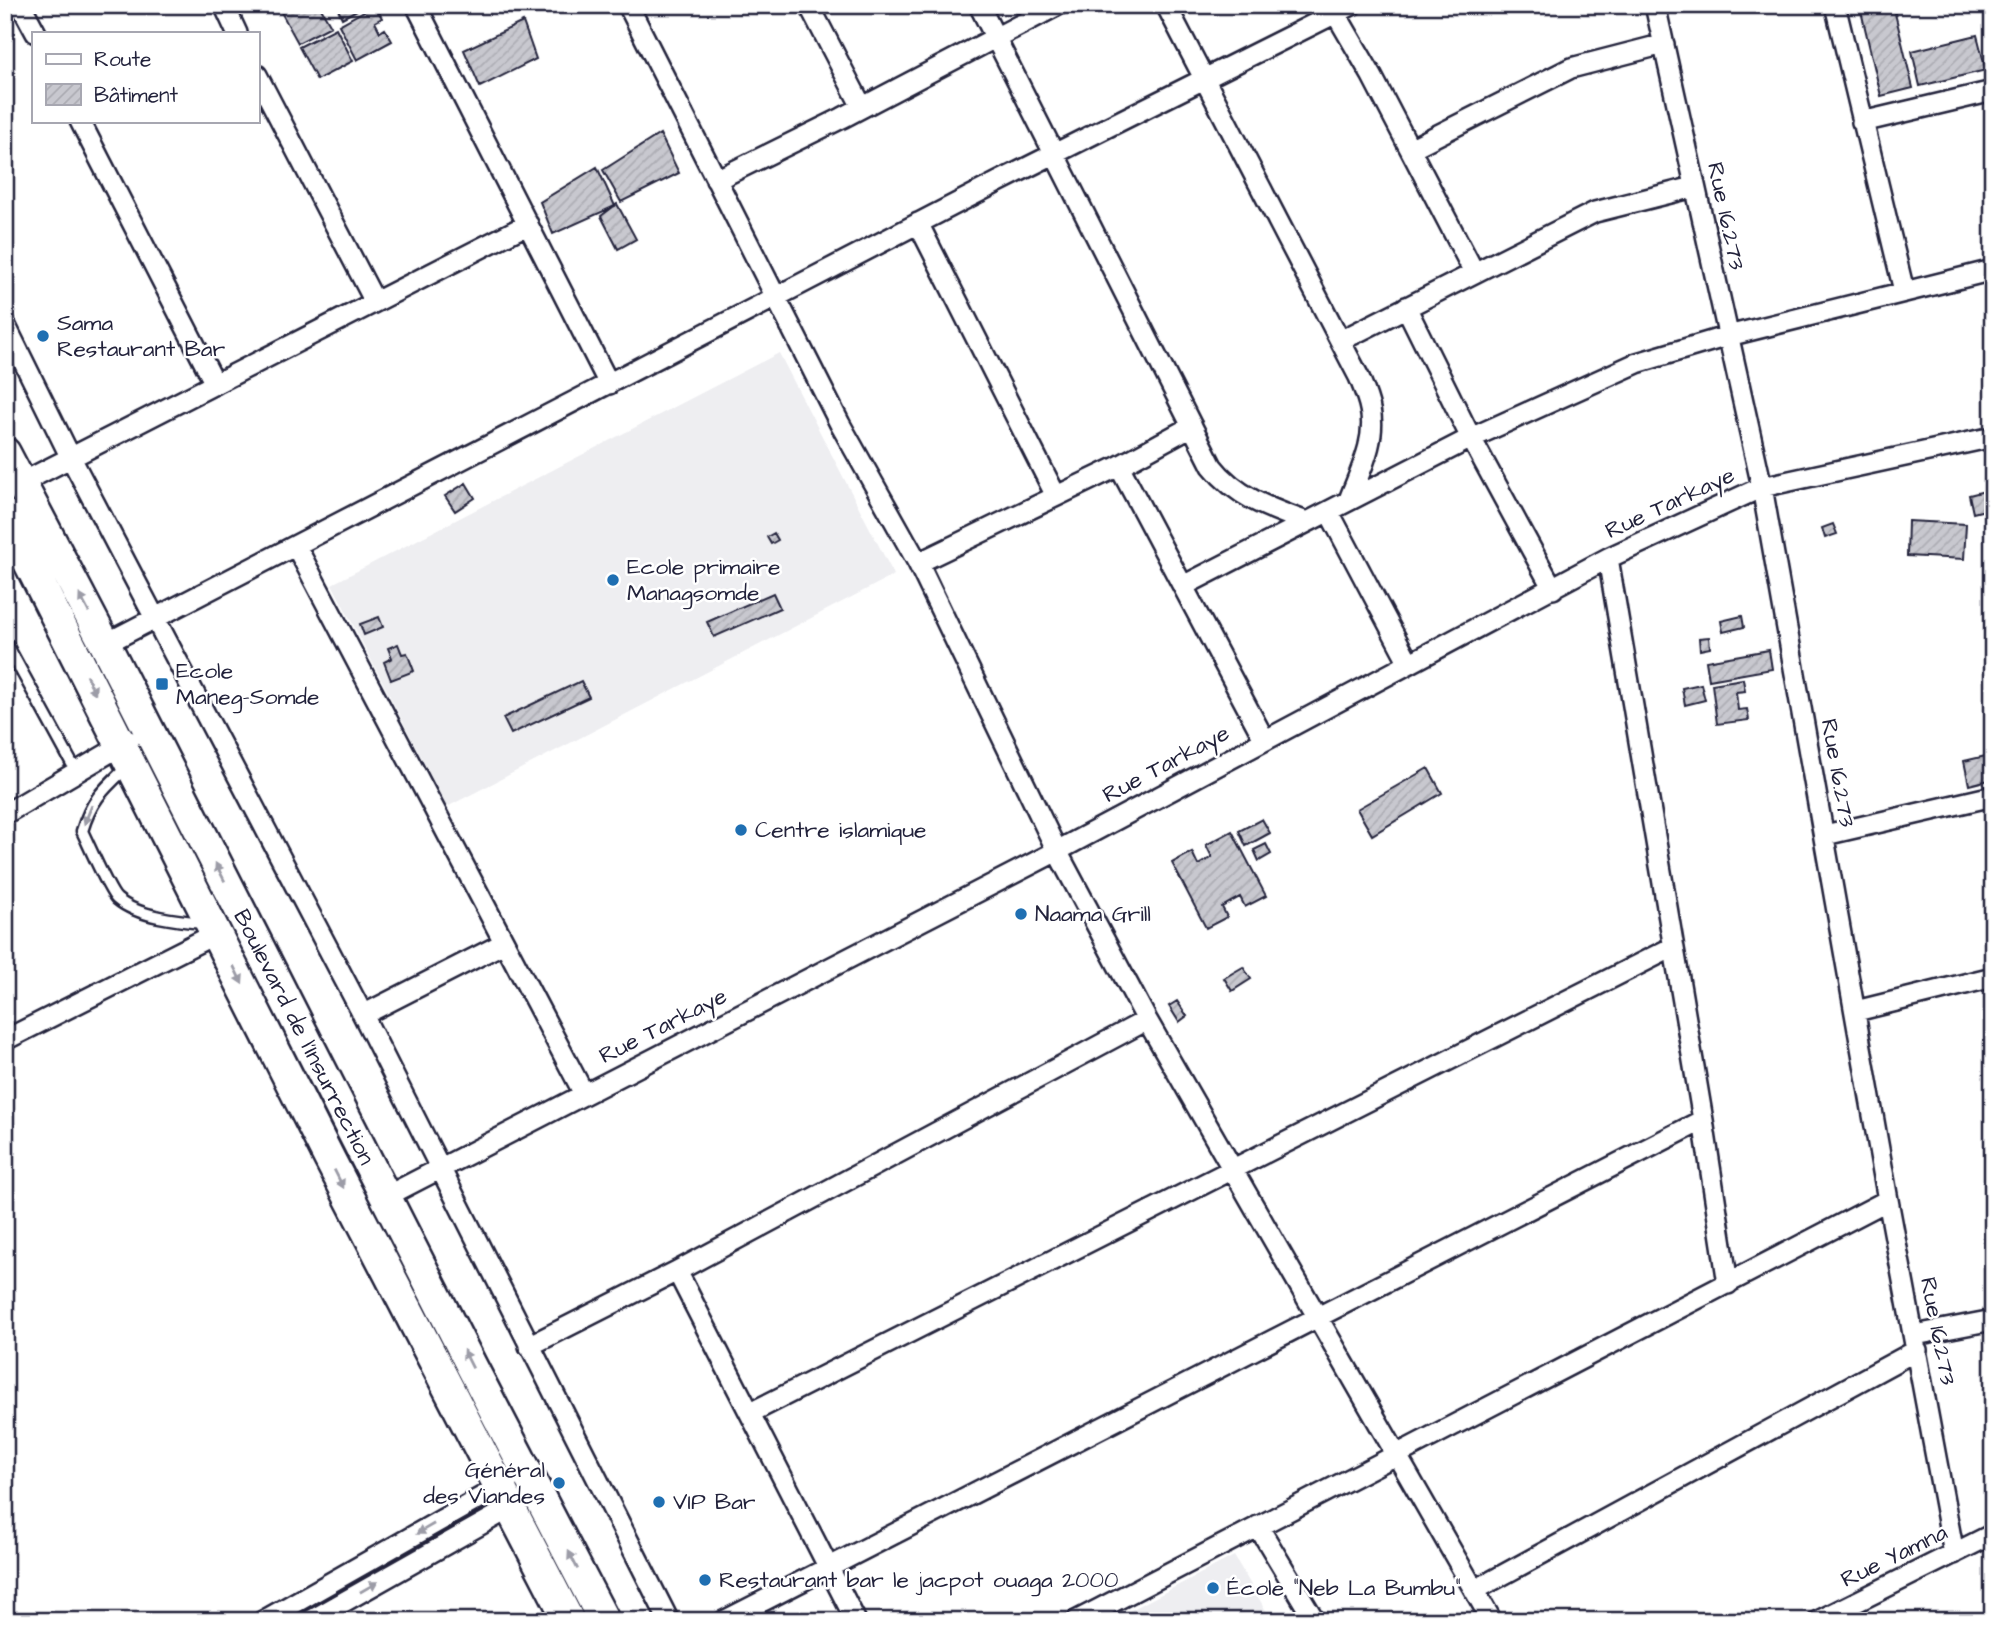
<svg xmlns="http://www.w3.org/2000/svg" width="1998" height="1626" font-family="'Architects Daughter',sans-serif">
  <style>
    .built { fill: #eeeef1 }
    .building { fill: url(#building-hatch); stroke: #22223b; stroke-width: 2 }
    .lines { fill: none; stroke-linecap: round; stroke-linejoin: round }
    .service-casing { stroke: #22223b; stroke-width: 15 }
    .minor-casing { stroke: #22223b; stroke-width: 24 }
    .primary-casing { stroke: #22223b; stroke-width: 35 }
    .service { stroke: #fff; stroke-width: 10 }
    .minor { stroke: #fff; stroke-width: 19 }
    .primary { stroke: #fff; stroke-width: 30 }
    .oneway { fill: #9c9ca7 }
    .poi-dot { fill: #1f6fb2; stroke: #fff; stroke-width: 2.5 }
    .labels { text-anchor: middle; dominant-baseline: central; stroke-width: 5; stroke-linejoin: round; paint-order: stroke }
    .street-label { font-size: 23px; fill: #22223b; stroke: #fff }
    .poi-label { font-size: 23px; fill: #22223b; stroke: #fff; text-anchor: start }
  </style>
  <defs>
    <pattern id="building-hatch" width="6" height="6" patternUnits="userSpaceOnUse" patternTransform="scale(1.75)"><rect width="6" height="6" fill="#c8c8cf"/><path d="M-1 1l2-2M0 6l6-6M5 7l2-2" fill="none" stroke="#acacb3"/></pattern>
  </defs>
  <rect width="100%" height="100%" fill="#fff"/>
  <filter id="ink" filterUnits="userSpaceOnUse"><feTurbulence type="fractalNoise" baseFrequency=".0143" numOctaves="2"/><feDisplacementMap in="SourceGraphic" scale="14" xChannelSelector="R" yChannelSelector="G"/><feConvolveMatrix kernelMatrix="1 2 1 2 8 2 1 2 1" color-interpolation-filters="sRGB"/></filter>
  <g filter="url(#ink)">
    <!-- built -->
    <path class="built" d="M779 353 894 575 447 807 332 584Z
      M1234 1556 1272 1621H1110Z"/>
    <!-- building -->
    <path class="building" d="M294 5H319L331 26 298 43 281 12Z
      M336 5H366L342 18Z
      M375 5 382 18 375 22 380 32 385 29 392 41 357 60 339 25Z
      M1885 5H1893L1913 88 1881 96 1861 11Z
      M523 22 536 59 480 87 464 50Z
      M336 28 353 61 317 80 299 47Z
      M1977 35 1986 70 1920 86 1912 51Z
      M660 134 679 173 621 202 603 170Z
      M597 167 615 206 553 234 540 202Z
      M617 204 636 239 618 249 601 216Z
      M466 483 475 498 455 511 445 496Z
      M1989 490 1993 508 1973 513 1969 495Z
      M1908 521 1966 524 1964 559 1907 556Z
      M1833 524 1837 534 1825 538 1822 528Z
      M774 533 778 540 771 544 767 537Z
      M773 593 780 608 714 637 707 622Z
      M1742 616 1744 627 1723 632 1721 621Z
      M379 617 383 627 364 635 360 624Z
      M1709 637 1710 648 1700 650 1699 638Z
      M398 644 402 654 407 653 414 671 391 680 384 662 392 658 388 648Z
      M1769 650 1772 669 1709 680 1706 661Z
      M1743 679 1745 691 1736 692 1738 710 1747 709 1749 720 1717 724 1712 684Z
      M581 681 589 697 511 734 503 718Z
      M1701 684 1705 700 1685 705 1682 688Z
      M5 725 11 747 5 750Z
      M1990 755 1993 779 1969 785 1964 761Z
      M1428 768 1442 793 1372 835 1357 809Z
      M1262 819 1270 833 1246 846 1239 831Z
      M1232 831 1266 896 1245 907 1240 897 1222 907 1227 917 1206 928 1172 863 1192 852 1198 865 1212 857 1206 845Z
      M1266 844 1271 854 1259 861 1254 850Z
      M1243 967 1251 979 1232 991 1224 978Z
      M1177 1001 1187 1016 1179 1022 1169 1006Z"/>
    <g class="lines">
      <defs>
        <path id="service" d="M5 641 76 771
          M128 766C104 789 92 798 82 831 88 843 109 892 117 899 138 917 179 921 205 923"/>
        <path id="minor" d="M21 5 36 33
          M224 5 237 33
          M416 5 609 384
          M628 5 840 424 918 563 1057 851 1147 1020 1492 1621
          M809 5 862 107
          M979 5 1212 466C1236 497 1271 509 1307 522
          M1166 5 1359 377C1363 387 1368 398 1370 409 1377 440 1360 471 1349 500
          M1655 5 1762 487 1888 1200 1954 1554
          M1835 5 1904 291
          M1336 14 1372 76 1474 272
          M257 75 375 302
          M80 121 215 384
          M1862 122 1993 91
          M1410 149 1571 68 1664 44
          M716 180 842 118 1058 5
          M918 223 1056 496
          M1406 307 1471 438 1553 589
          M5 324 71 458 363 1015 669 1621
          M1342 340 1595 212 1694 187
          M1119 466 1264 739
          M21 483 528 224
          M1329 512 1409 663
          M296 546 584 1094
          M1608 558 1703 1120 1728 1284
          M918 563 1119 466 1192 426
          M1183 586 1471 438 1637 363 1728 336 1993 270
          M105 644 998 182 1352 5
          M5 814 129 741
          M1825 835 1993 796
          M1856 1011 1993 977
          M363 1015 504 943
          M5 1040 217 933
          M385 1197 1057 851 1608 558 1762 487 1993 437
          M677 1271 856 1621
          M1915 1335 1993 1320
          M529 1346 677 1271 1147 1020
          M750 1413 1673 947
          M1258 1526 1315 1621
          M1475 1590 1917 1350
          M263 1621 508 1482
          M310 1621 519 1503
          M724 1621 1703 1120
          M1076 1621 1888 1200
          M1818 1621 1993 1534"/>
        <path id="primary" d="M5 453 105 644 471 1365 604 1621
          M5 515 330 1160 569 1621"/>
      </defs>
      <!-- service casing -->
      <use href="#service" class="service-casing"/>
      <!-- minor casing -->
      <use href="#minor" class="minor-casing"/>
      <!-- primary casing -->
      <use href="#primary" class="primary-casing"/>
      <!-- service -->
      <use href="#service" class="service"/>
      <!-- minor -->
      <use href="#minor" class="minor"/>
      <!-- primary -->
      <use href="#primary" class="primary"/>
    </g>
    <!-- one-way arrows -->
    <defs><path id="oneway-solid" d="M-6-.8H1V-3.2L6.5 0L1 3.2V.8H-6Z" transform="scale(1.75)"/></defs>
    <g class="oneway">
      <use href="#oneway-solid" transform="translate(84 603) rotate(-118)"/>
      <use href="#oneway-solid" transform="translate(91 685) rotate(63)"/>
      <use href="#oneway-solid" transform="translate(88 815) rotate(112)"/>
      <use href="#oneway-solid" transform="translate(220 872) rotate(-117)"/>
      <use href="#oneway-solid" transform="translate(238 975) rotate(64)"/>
      <use href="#oneway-solid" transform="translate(339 1179) rotate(63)"/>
      <use href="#oneway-solid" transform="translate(468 1359) rotate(-117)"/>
      <use href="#oneway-solid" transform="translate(425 1529) rotate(150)"/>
      <use href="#oneway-solid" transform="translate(573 1560) rotate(-117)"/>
      <use href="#oneway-solid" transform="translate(369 1587) rotate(-30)"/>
    </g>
  </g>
  <!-- markers -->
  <g class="poi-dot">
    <circle cx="43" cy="336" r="7"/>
    <circle cx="613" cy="580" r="7"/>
    <rect x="155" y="677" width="14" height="14" rx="3.5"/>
    <circle cx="741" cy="830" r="7"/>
    <circle cx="1021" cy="914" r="7"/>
    <circle cx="559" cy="1483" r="7"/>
    <circle cx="659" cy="1502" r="7"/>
    <circle cx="705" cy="1580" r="7"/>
    <circle cx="1213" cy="1588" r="7"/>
  </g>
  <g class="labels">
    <!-- street labels -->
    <g class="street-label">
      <text transform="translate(1726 216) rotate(78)">Rue 16.273</text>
      <text transform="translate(1670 503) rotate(-25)">Rue Tarkaye</text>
      <text transform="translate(1166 764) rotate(-28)">Rue Tarkaye</text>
      <text transform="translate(1838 773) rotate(80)">Rue 16.273</text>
      <text transform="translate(663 1026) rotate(-27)">Rue Tarkaye</text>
      <text transform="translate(304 1037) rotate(63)">Boulevard de l'Insurrection</text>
      <text transform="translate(1938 1331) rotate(79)">Rue 16.273</text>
      <text transform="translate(1894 1556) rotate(-26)">Rue Yamna</text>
    </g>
    <!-- poi labels -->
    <g class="poi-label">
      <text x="57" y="323">Sama<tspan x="57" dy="26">Restaurant Bar</tspan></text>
      <text x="627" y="567">Ecole primaire<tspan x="627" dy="26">Managsomde</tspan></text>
      <text x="176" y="671">Ecole<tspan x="176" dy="26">Maneg-Somde</tspan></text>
      <text x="755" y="830">Centre islamique</text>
      <text x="1035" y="914">Naama Grill</text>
      <text x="545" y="1470" text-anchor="end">Général<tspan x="545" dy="26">des Viandes</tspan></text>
      <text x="673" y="1502">VIP Bar</text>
      <text x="719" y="1580">Restaurant bar le jacpot ouaga 2000</text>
      <text x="1227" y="1588">École "Neb La Bumbu"</text>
    </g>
  </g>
  <!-- margin -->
  <rect width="1998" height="1626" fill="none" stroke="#fff" stroke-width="28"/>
  <rect x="14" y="14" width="1970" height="1598" fill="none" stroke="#22223b" stroke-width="2.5" filter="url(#ink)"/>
  <!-- legend -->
  <rect x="32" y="32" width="228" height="91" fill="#ffffff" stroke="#a7a7b1" stroke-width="2"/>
  <rect x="46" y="54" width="35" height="10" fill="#ffffff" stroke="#a7a7b1" stroke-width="2"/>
  <text x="94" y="66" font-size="21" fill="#22223b">Route</text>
  <rect x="46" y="84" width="35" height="21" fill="url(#building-hatch)" stroke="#a7a7b1" stroke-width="2"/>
  <text x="94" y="102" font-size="21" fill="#22223b">Bâtiment</text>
</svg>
